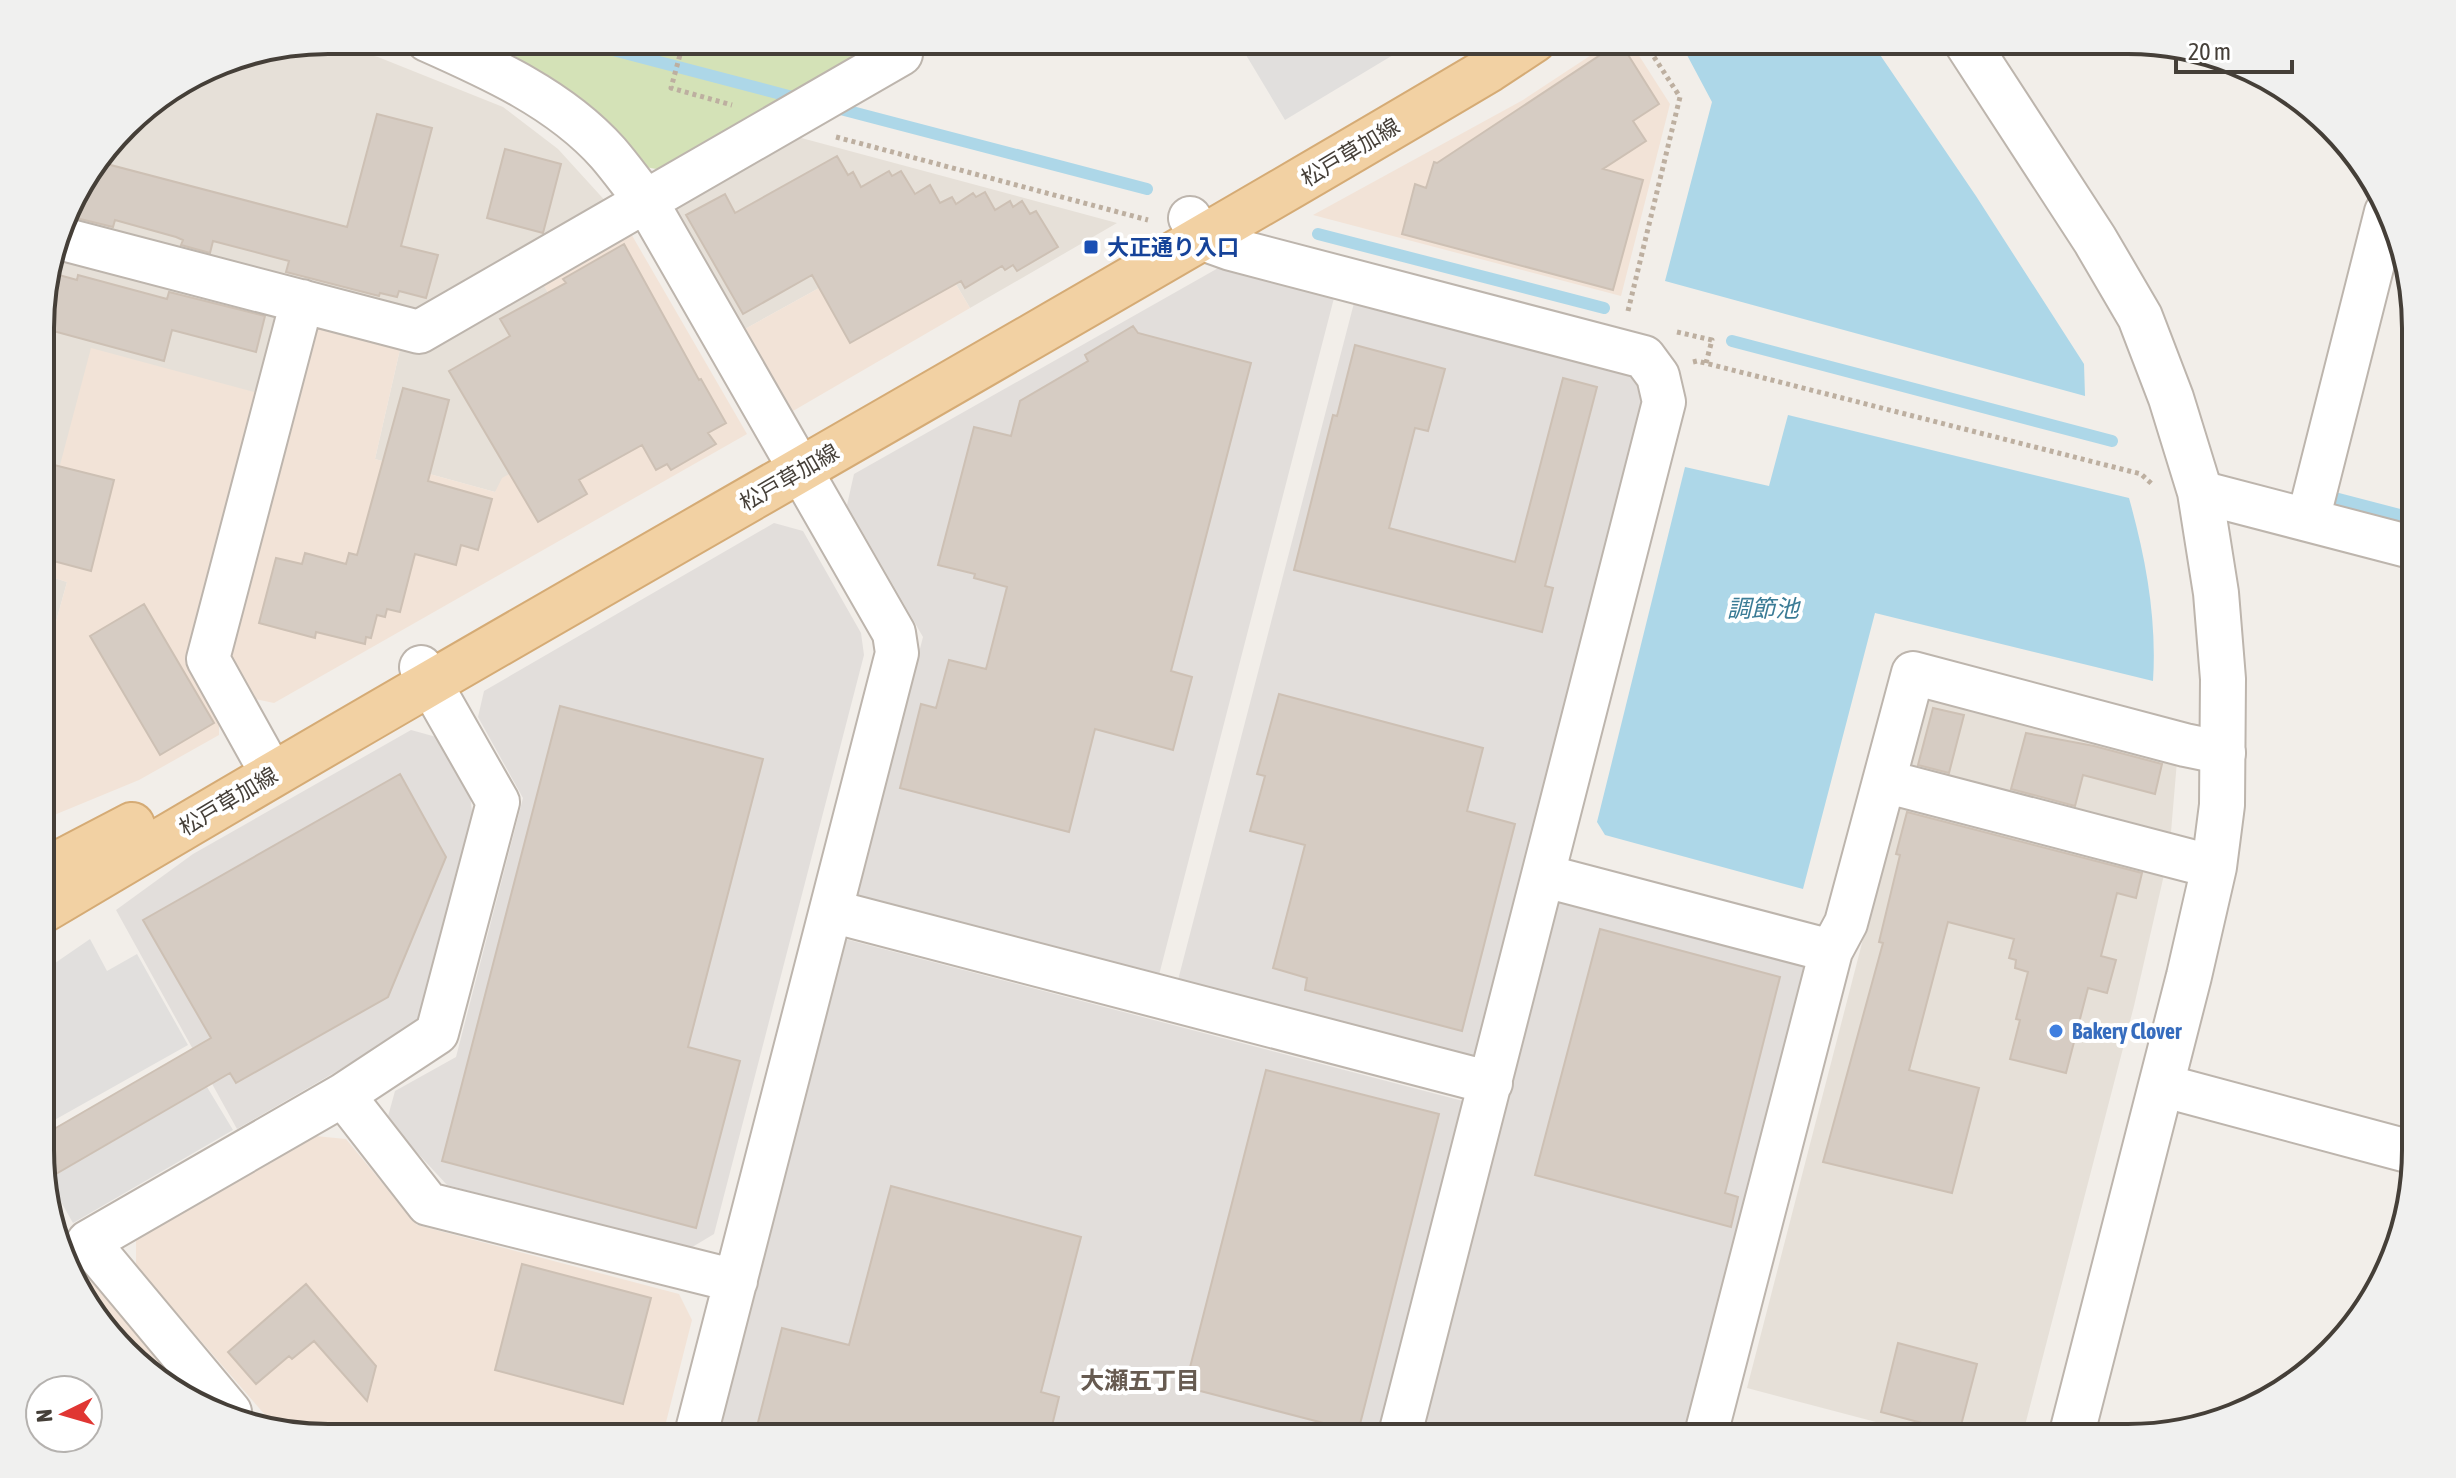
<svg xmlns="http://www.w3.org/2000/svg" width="2456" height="1478" font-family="'Asap Condensed','Noto Sans JP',sans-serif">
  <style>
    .residential { fill: #e6e0d8 }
    .commercial { fill: #f2e3d7 }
    .industrial { fill: #e2dedb }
    .green { fill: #d4e2b7 }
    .parking { fill: #e1dfdd }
    .water { fill: #add7e8 }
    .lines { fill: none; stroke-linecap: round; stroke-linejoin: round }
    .stream { stroke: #add7e8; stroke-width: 12 }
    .building { fill: #d6ccc3; stroke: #cdc0b4; stroke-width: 2 }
    .minor-casing { stroke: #bdb5ad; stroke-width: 46 }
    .tertiary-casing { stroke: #bdb5ad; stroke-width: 48 }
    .primary-casing { stroke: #d5ab75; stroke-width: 48 }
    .path { stroke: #bdafa0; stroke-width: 5; stroke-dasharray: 4 4; stroke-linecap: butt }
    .minor { stroke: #fff; stroke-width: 42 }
    .tertiary { stroke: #fff; stroke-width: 44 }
    .primary { stroke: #f2d1a3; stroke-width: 44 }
    .transit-dot { fill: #1a4fb4; stroke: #fff; stroke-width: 3 }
    .shop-dot { fill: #3f7fe0; stroke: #fff; stroke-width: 3 }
    .labels { text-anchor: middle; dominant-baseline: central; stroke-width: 8; stroke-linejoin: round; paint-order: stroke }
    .street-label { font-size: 22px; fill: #453f38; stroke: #fff }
    .transit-label { font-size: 22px; font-weight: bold; fill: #164399; stroke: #fff; text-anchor: start }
    .shop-label { font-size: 22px; font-weight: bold; fill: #366cbe; stroke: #fff; text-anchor: start }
    .water-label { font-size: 24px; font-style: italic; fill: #3a7b95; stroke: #fff }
    .neighbourhood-label { font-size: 24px; font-weight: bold; fill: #675b51; stroke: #fff }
    .rim { fill: none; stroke: #453f38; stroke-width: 4 }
  </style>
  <rect width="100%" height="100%" fill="#f2eee9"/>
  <!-- residential -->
  <path class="residential" d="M317 42 378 57 503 107 558 149 609 205 412 314 63 223 70 200 138 112 218 62Z
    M794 136 1117 223 970 308 924 230 745 329 674 206Z
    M54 252 282 315 262 394 42 533V291Z
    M542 282 602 389 562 445 495 492 375 459 401 345 424 351Z
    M42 574 67 582 42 672Z
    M1927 693 2177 761 2170 844 1905 775Z
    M1900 796 2166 866 2134 1006 2022 1437H1933L1747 1388Z"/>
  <!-- commercial -->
  <path class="commercial" d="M1614 40H1629L1670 104 1621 296 1313 215 1523 100Z
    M924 230 970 308 793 411 745 329Z
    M630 232 747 434 274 703 250 698 228 657 313 320 401 345 375 459 495 492 502 478 561 445 602 389 542 282Z
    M91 348 262 394 219 713V735L139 780 42 820V672L67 582 42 574V533Z
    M315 1136 346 1139 417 1225 679 1294 692 1320 662 1438H328L272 1423 136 1266V1236Z
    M67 1254 197 1403 184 1399 88 1310Z"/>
  <!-- industrial -->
  <path class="industrial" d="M1220 267 1334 298 1159 975 856 896 923 637 847 505 854 474Z
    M1354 303 1649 380 1474 1057 1178 980Z
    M774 523 803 531 861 633 864 655 714 1234 689 1249 447 1185 387 1120 395 1091 456 1057 523 798 478 717 484 691Z
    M411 730 440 738 470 793 473 822 426 1011 408 1030 237 1129 116 910 193 854Z
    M1559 899 1809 965 1687 1438H1454L1423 1429Z
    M845 939 1463 1101 1376 1438H716Z"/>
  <!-- green -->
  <path class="green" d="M481 40H871L868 58 668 171 645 167 584 103 518 58Z"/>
  <!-- parking -->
  <path class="parking" d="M1237 40H1418L1285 120Z
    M90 939 107 971 137 954 188 1045 42 1127V972Z
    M207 1087 233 1130 73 1223 48 1179Z"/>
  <!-- water -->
  <path class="water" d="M1679 40H1870L1976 196 2084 364 2085 396 1665 281 1712 102Z
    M1788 415 2129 498C2146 559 2157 619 2153 681L1875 613 1803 889 1605 835 1597 822 1685 467 1769 486Z"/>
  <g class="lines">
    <!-- stream -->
    <path class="stream" d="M575 40 800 99
      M829 106 1147 189
      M1318 234 1604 308
      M1732 341 2112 441
      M2327 496 2415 519"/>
  </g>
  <!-- building -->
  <path class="building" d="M1620 42 1659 104 1633 121 1646 141 1603 169 1643 180 1613 290 1402 234 1415 184 1426 188 1434 162 1437 163Z
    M377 114 432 128 401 246 438 255 426 298 399 291 397 297 380 293 379 296 286 272 289 261 213 241 210 253 181 245 183 240 176 237 115 220 113 227 72 217 80 187 99 162 347 227Z
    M505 149 561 164 543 233 487 218Z
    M837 156 848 175 853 172 861 187 889 171 892 176 901 171 915 194 930 185 940 203 952 197 956 204 973 193 976 197 985 192 995 210 1010 201 1013 207 1022 201 1030 214 1036 211 1058 247 1017 271 1013 265 1005 270 1002 266 965 288 961 281 850 343 812 275 743 314 686 215 725 194 735 213Z
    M624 244 699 380 701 379 726 423 708 433 716 444 671 470 667 464 656 470 642 445 579 480 587 494 538 522 449 371 510 336 500 319 566 283 563 279Z
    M48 272 77 280 78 275 167 299 169 292 265 316 256 352 172 330 164 361 42 328V291Z
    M1133 326 1138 333 1251 363 1171 671 1192 677 1173 750 1095 729 1069 832 900 788 921 704 936 708 949 660 986 669 1007 587 974 578 975 574 938 565 974 427 1011 436 1020 401 1088 361 1085 355Z
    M1355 345 1445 369 1428 431 1415 428 1389 528 1515 562 1563 378 1597 387 1545 586 1553 588 1542 632 1294 570 1333 415 1337 416Z
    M403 388 449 400 428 481 492 499 478 550 461 545 456 565 415 554 400 612 387 609 385 617 377 615 371 638 366 637 365 644 316 632 315 638 259 623 276 558 302 564 305 553 346 564 349 553 357 555Z
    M42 462 114 480 91 571 42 558Z
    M144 604 214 723 160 755 90 636Z
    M1279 694 1483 748 1467 811 1515 824 1462 1031 1305 990 1307 978 1273 968 1305 845 1250 831 1265 776 1257 774Z
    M560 706 763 759 688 1047 740 1061 696 1228 442 1161Z
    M1933 708 1964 715 1949 773 1918 765Z
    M2026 733 2094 746 2162 764 2155 794 2083 775 2075 806 2011 789Z
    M400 774 446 857 388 997 236 1083 230 1073 42 1182V1136L211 1038 143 920Z
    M1907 812 2142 873 2136 898 2117 893 2101 956 2116 960 2107 993 2088 988 2066 1073 2010 1059 2020 1020 2016 1019 2028 972 2015 968 2016 960 2009 958 2014 939 1948 922 1909 1070 1979 1088 1952 1193 1823 1162 1883 943 1879 942 1900 855 1896 854Z
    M1600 929 1780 977 1725 1193 1738 1197 1731 1227 1535 1175Z
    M1266 1070 1439 1114 1358 1432 1185 1387Z
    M891 1186 1081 1237 1041 1392 1059 1397 1049 1438H754L782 1328 849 1345Z
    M522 1264 651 1298 623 1404 495 1370Z
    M306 1284 376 1366 367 1401 314 1341 292 1359 289 1356 256 1384 228 1352Z
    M1898 1343 1977 1364 1959 1433 1881 1412Z"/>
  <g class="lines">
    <defs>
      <path id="minor" d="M427 40C490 68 560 99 608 153 621 168 633 185 646 201L894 633 897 653 695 1438
        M1190 218 1203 239 1231 249 1644 357 1658 376 1664 402 1399 1438
        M59 238 419 332 901 54
        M2200 492 2415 548
        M2308 520 2386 212
        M272 774 208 659 302 301
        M1884 781 2214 867
        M1545 876 1831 951
        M831 911 1491 1083
        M2161 1085 2415 1153
        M343 1095 428 1204 736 1281
        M230 1412 88 1242 343 1095 437 1033 498 802 421 667
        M1705 1438 1831 951 1846 923 1913 673 2185 745 2224 753"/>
      <path id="tertiary" d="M1965 40 2095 240 2140 317 2171 398 2200 492 2216 593 2223 679 2222 805 2214 867 2189 976 2071 1437"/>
      <path id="primary" d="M42 872 132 825
        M42 911C522 625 1010 354 1490 69L1534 40"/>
    </defs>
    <!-- minor casing -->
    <use href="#minor" class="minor-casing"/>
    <!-- tertiary casing -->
    <use href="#tertiary" class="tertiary-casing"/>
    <!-- primary casing -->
    <use href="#primary" class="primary-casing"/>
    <!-- path -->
    <path class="path" d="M684 40 671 88 732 105
      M836 137 1148 220
      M1628 311 1680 97 1643 40
      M1677 332 1712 340 1706 363
      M1693 362 1697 361 2141 474 2153 485"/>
    <!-- minor -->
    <use href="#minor" class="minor"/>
    <!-- tertiary -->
    <use href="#tertiary" class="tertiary"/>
    <!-- primary -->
    <use href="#primary" class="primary"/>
  </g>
  <!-- markers -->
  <rect class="transit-dot" x="1083" y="239" width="16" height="16" rx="4"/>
  <circle class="shop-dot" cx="2056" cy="1031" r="8"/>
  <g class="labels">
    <!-- street labels -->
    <g class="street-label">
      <text transform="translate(1350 152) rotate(-31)">松戸草加線</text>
      <text transform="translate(789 477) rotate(-30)">松戸草加線</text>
      <text transform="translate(228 801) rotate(-31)">松戸草加線</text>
    </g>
    <!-- transit labels -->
    <g class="transit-label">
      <text x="1107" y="247">大正通り入口</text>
    </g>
    <!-- shop labels -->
    <g class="shop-label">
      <text x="2072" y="1031">Bakery Clover</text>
    </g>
    <!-- water labels -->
    <g class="water-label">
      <text x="1763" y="608">調節池</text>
    </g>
    <!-- neighbourhood labels -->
    <g class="neighbourhood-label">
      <text x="1140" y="1380">大瀬五丁目</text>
    </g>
  </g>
  <!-- crop -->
  <path d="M0 0H2456V1478H0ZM328 54H2128A274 274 0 0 1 2402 328V1150A274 274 0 0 1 2128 1424H328A274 274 0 0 1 54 1150V328A274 274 0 0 1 328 54Z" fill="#f0f0ef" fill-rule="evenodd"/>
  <path class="rim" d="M328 54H2128A274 274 0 0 1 2402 328V1150A274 274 0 0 1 2128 1424H328A274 274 0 0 1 54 1150V328A274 274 0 0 1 328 54Z"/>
  <!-- north arrow -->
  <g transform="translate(64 1414) rotate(265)"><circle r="38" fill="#ffffff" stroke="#b5b2af" stroke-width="2"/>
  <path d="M0-6L14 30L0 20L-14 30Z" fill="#e03633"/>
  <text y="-12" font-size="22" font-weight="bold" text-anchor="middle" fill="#453f38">N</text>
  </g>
  <!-- scale -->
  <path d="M2176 60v12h116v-12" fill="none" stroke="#453f38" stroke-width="4"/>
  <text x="2188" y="60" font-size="24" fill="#453f38" stroke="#ffffff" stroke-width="6" paint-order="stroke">20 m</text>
</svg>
